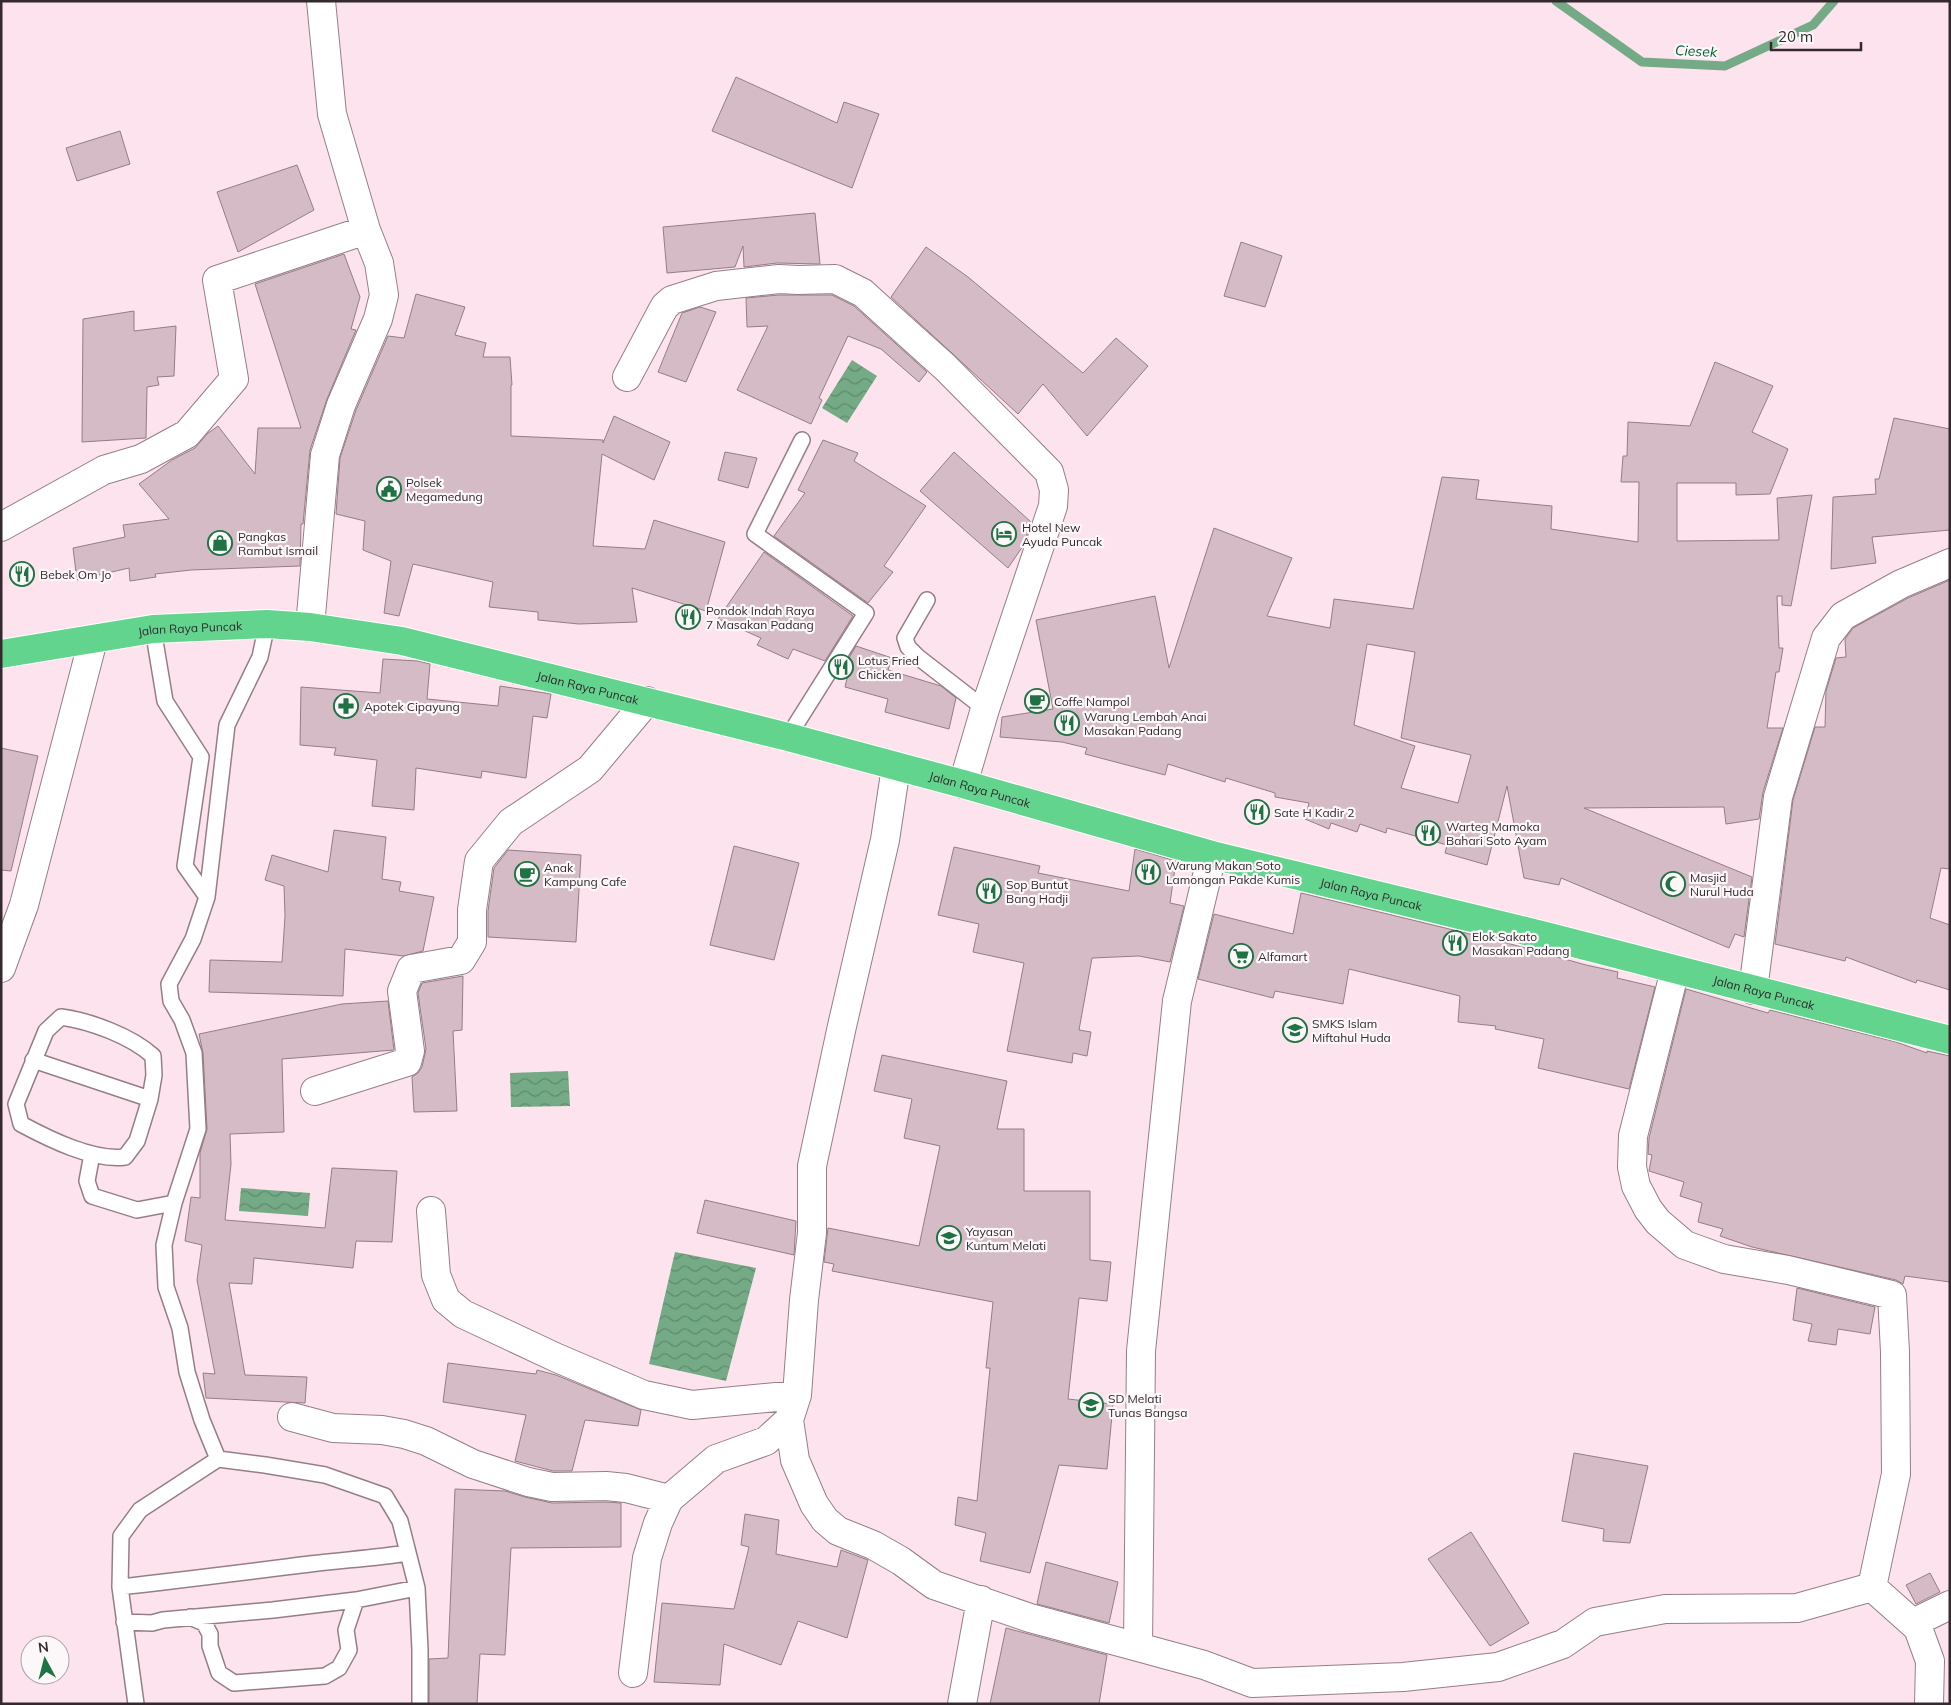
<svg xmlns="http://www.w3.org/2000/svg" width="1951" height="1705" font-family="Mulish,sans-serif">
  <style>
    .water { fill: url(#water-waves) }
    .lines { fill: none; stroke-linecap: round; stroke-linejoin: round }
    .stream { stroke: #74aa85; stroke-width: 9 }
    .building { fill: #d4bbc5; stroke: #957d87; fill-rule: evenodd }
    .lane-casing { stroke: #967e88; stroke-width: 18 }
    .street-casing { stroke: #967e88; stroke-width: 30 }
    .highway-casing { stroke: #fff; stroke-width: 30 }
    .lane { stroke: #fff; stroke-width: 15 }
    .street { stroke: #fff; stroke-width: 28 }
    .highway { stroke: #63d48e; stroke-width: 28 }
    .labels { text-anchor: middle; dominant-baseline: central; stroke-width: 4.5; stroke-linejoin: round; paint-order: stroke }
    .poi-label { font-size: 12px; fill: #33292e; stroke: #fcf7f9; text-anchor: start }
    .street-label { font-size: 12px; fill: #33292e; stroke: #fcf7f9 }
    .water-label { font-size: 14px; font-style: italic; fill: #006033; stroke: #fcf7f9 }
  </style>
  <defs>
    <pattern id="water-waves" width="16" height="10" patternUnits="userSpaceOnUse" patternTransform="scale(1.25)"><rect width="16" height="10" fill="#74aa85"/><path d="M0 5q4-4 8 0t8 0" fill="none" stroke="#608a6d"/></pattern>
  </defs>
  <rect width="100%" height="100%" fill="#fde3ed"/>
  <!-- water -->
  <path class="water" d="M852 360 877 376 847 423 822 408Z
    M568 1071 570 1106 511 1107 510 1073Z
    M241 1188 310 1193 308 1216 239 1211Z
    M675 1252 756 1268 726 1381 649 1364Z"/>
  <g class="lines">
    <!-- stream -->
    <path class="stream" d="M1556 1 1642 62 1725 66 1813 25 1834 1"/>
  </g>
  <!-- building -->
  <path class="building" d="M736 77 837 123 844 102 879 114 852 188 712 131Z
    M120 131 130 164 77 181 66 148Z
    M297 165 314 210 238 252 217 192Z
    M815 213 820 264 777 263 744 267 743 246 735 267 667 273 663 227Z
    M1241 242 1282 256 1265 307 1224 296Z
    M926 247 968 277 1083 373 1116 338 1148 366 1087 436 1043 384 1018 414 891 297Z
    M344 254 360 297 351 329 356 330 327 399 310 450 303 524H301L300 566 191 570 155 574 156 577 130 581 129 568 77 580 73 548 125 537 123 525 169 519 139 484 172 460 195 448 207 434 218 426 255 474 258 428H301L255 284Z
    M416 294 465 307 455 335 486 343 483 357H510L512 385H511V436L603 440V443L614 416 670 442 654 480 602 454 593 546 645 549 654 520 725 542 706 611 632 588 637 622 579 624 538 620V612L489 607 493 582 413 564 399 616 384 613 391 561 363 550 365 521 336 514 340 458 356 410 388 336 404 338Z
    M779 295H832L854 306 927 372 919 382 881 349 848 336 819 398 822 400 811 424 737 390 768 326 747 327 746 298Z
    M700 307 716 312 686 382 658 372 682 313Z
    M134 311V331L176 326 174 376 157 377 159 385 147 387 146 438 82 442 83 319Z
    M1715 362 1773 386 1752 432 1788 449 1770 494 1736 495V483H1677V541L1779 540 1777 498 1812 495 1791 606 1782 605V596H1777L1779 648H1783L1779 672H1776L1767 728H1783L1763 792 1759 819 1726 824 1724 807 1584 808 1752 877 1744 937 1735 934 1729 948 1561 878 1559 885 1524 878 1507 786 1487 865 1445 853 1447 845 1387 828 1386 833 1360 824 1357 832 1331 823 1329 829 1305 819 1309 803 1275 797V793L1226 778 1225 782 1168 764 1165 775 1085 754 1087 748 1062 742 1000 737 1002 717 1053 709 1036 620 1155 596 1169 668 1214 528 1292 558 1267 616 1330 628 1334 599 1413 609 1442 477 1479 480 1476 499 1552 506 1551 529 1638 542 1639 482H1621L1623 456H1627L1628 422 1690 426ZM1367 644 1415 652 1401 738 1471 755 1458 803 1401 788 1415 746 1354 725Z
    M1894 418 1950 429V530L1872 537 1876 563 1831 569 1833 497 1876 494 1875 479H1879Z
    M823 440 858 453 854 461 926 506 884 566 893 572 868 603 774 536 805 493 798 490Z
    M725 452 757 458 748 488 718 480Z
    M954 452 1031 522 1023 546 1008 568 920 491Z
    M764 552 853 616 825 661 793 649 788 659 757 645 761 638 718 619Z
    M1950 580V869L1941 868 1930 918 1950 925V990L1917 980 1916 983 1846 957 1845 961 1775 944 1793 800 1815 727H1825L1826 691 1836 658 1846 657 1845 639 1853 628 1908 598Z
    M856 646 892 658 888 670 941 686 956 698 949 729 885 712 888 699 845 687 849 670 843 668Z
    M383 659 418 661 430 664 427 699 498 706 500 686 551 694 547 718 533 716 526 778 482 771 481 778 416 768 414 810 372 806 377 760 334 755 336 748 300 745 301 687 380 693Z
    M1 748 38 756 11 871 1 870Z
    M334 830 386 837 382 879 401 882 399 891 434 897 423 951 404 956 345 949 343 996 209 992 210 960 282 962 285 916 284 886 265 880 272 855 328 872Z
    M734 846 799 863 774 960 710 945Z
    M954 847 1040 866 1038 873 1129 891 1135 849 1176 861 1170 903 1184 906 1170 962 1139 956 1092 958 1079 1030 1091 1032 1087 1056 1073 1053 1072 1063 1007 1051 1024 963 973 952 979 924 938 915Z
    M508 850 581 855 576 942 488 937V911L494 868Z
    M1301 893 1507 943 1586 965 1618 972 1617 978 1655 987 1629 1089 1538 1068 1544 1039 1495 1029 1496 1026 1458 1022 1460 996 1349 969 1343 1004 1275 991 1273 998 1198 979 1214 914 1293 934Z
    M463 976 462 1030 453 1031 457 1111 414 1112 412 1077 418 1073 422 1067 426 1049 418 993 422 983Z
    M1686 989 1768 1013 1770 1010 1896 1042 1927 1053V1051L1950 1056V1282L1905 1276 1903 1284 1896 1280 1752 1247 1720 1236 1723 1229 1698 1222 1702 1203 1680 1196 1684 1182 1649 1171 1652 1155 1648 1154 1649 1138Z
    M388 1001 394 1050 282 1059 284 1132 230 1134 231 1164 225 1220 325 1228 332 1168 397 1171 392 1242 356 1241 353 1268 254 1258 252 1284 229 1283 245 1375 307 1377 305 1403 206 1398 203 1373 215 1374 197 1280 202 1245 185 1241 191 1197 200 1198V1153L207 1129 203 1053 199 1034 342 1004Z
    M882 1055 1007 1081 997 1129H1024V1191H1090V1260L1111 1262 1107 1301 1079 1298 1068 1399 1113 1404 1107 1469 1059 1465 1030 1573 980 1561 986 1533 955 1525 958 1497 977 1501 990 1368H986L993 1302 832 1271 834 1264 824 1262 828 1228 919 1246 940 1146 904 1138 912 1099 874 1091Z
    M705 1200 796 1221 794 1255 697 1233Z
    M1797 1288 1875 1307 1870 1334 1838 1329 1836 1345 1808 1341 1812 1324 1793 1320Z
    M448 1363 536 1374 537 1370 556 1375 641 1410 638 1426 585 1420 572 1471H553L515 1461 526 1415 443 1402Z
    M1574 1453 1648 1466 1630 1543 1603 1541 1604 1529 1562 1521Z
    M455 1489 505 1491 525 1497 552 1503 605 1502 621 1503V1547L511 1548 505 1655 480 1654 477 1704H429V1659L448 1658Z
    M745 1514 779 1520 776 1554 837 1567 841 1550 868 1560 847 1638 798 1621 781 1665 724 1644 720 1685 654 1682 662 1603 734 1609 749 1547 741 1545Z
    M1471 1532 1529 1623 1490 1646 1428 1559Z
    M1046 1562 1118 1582 1109 1623 1037 1604Z
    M1930 1573 1940 1592 1916 1604 1906 1585Z
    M1006 1628 1107 1655 1099 1704H990Z"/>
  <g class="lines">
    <defs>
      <path id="lane" d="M927 600 905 638 908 647 918 657 985 709
        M153 629 165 701 201 757 185 866 207 897
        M788 737 866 613 755 534 802 440
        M61 1017C90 1021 131 1036 153 1056L154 1075 150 1099 137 1141 125 1157C93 1161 49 1139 21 1124L16 1104 46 1031Z
        M33 1060 150 1099
        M92 1154 87 1181 92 1196 137 1210 174 1203 198 1129 194 1053 182 1020 171 1001 169 984 193 939 207 897 227 725 260 657 267 624
        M174 1203 164 1245 166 1287 180 1328 187 1372 202 1420 218 1459 265 1465 325 1475 385 1496 400 1521 417 1588 420 1650V1704
        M120 1587C183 1580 246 1572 310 1564 343 1560 375 1558 408 1553
        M190 1617 204 1623 210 1634V1646L219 1673 234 1683 325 1676 339 1668 349 1650 346 1630 356 1600
        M124 1622 152 1623 163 1620 273 1610 356 1600 417 1588
        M136 1704 120 1587 121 1536 140 1510 218 1459"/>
      <path id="street" d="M627 377 661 313 665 306 672 300 716 286 779 279 798 280 835 279 863 293 886 314 945 367 1049 472 1054 490 1053 506 985 709 963 784
        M1 527 104 470 141 459 187 434 234 379 217 280 366 230
        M310 627 325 455 341 405 378 319 384 295 379 263 366 230 332 114 321 1
        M1 968 24 905 93 640
        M1675 970 1633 1136 1632 1167 1636 1186 1648 1209 1658 1222 1685 1245 1724 1259 1788 1270 1892 1295 1895 1352 1896 1474 1872 1587
        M1753 990 1778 797 1826 638 1843 616 1901 584 1950 563
        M315 1091 407 1062 410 1051 402 991 411 969 461 960 472 942V910L479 861 511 822 590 769 647 701
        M431 1211 436 1275 446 1300 463 1314 557 1358 644 1395 692 1405 797 1395
        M292 1417 333 1428 382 1430 404 1434 426 1441 473 1464 528 1482 552 1487 606 1486 626 1488 669 1499
        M789 1420 795 1460 814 1504 825 1520 838 1531 873 1545 901 1561 934 1585 1030 1618 1138 1647 1141 1351 1177 1001 1212 855
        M1872 1587 1918 1628 1930 1661 1929 1704
        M1913 1623 1950 1605
        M1138 1647 1204 1665 1252 1683 1403 1677 1498 1667 1563 1644 1595 1622 1665 1609 1797 1608 1872 1587
        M633 1673 647 1558 658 1523 669 1499 716 1459 766 1441 789 1420 797 1395 804 1300 812 1233V1166L842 1026 885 840 896 767
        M962 1704 981 1600"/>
      <g id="highway">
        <path id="s1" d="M1 654 153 629 267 624 310 627 402 641 788 737 963 784 1212 855 1546 936 1950 1040"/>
      </g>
    </defs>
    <!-- lane casing -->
    <use href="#lane" class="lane-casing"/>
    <!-- street casing -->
    <use href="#street" class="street-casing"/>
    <!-- highway casing -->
    <use href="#highway" class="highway-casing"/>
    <!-- lane -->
    <use href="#lane" class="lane"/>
    <!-- street -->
    <use href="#street" class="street"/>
    <!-- highway -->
    <use href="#highway" class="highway"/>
  </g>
  <!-- icons -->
  <defs>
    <symbol id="civic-ring" viewBox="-11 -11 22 22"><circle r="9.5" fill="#fcf7f9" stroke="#1f7243" stroke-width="1.5"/><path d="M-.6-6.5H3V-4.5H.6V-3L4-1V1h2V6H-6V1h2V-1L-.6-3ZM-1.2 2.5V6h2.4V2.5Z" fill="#1f7243"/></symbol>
    <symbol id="hotel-ring" viewBox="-11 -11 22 22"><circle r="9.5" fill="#fcf7f9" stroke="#1f7243" stroke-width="1.5"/><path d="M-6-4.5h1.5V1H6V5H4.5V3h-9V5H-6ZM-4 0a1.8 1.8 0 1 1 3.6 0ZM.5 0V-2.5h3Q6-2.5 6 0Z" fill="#1f7243"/></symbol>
    <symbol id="shop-ring" viewBox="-11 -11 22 22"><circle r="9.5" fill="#fcf7f9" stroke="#1f7243" stroke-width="1.5"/><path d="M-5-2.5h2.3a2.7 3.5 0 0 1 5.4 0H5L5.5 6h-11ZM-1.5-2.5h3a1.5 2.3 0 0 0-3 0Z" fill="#1f7243"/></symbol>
    <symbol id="restaurant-ring" viewBox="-11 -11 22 22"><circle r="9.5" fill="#fcf7f9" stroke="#1f7243" stroke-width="1.5"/><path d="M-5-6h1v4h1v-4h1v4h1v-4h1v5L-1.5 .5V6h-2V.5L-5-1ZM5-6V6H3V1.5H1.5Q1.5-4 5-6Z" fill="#1f7243"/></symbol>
    <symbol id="cafe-ring" viewBox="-11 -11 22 22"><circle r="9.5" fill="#fcf7f9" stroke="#1f7243" stroke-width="1.5"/><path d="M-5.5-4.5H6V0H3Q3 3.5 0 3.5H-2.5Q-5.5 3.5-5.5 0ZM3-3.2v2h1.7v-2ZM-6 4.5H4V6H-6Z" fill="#1f7243"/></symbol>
    <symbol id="pharmacy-ring" viewBox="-11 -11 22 22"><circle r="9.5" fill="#fcf7f9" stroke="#1f7243" stroke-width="1.5"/><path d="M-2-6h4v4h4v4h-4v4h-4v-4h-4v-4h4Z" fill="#1f7243"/></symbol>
    <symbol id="mosque-ring" viewBox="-11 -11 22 22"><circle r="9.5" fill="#fcf7f9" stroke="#1f7243" stroke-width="1.5"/><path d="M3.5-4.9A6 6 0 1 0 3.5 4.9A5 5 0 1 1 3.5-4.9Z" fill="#1f7243"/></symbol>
    <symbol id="supermarket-ring" viewBox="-11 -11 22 22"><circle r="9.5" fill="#fcf7f9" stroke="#1f7243" stroke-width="1.5"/><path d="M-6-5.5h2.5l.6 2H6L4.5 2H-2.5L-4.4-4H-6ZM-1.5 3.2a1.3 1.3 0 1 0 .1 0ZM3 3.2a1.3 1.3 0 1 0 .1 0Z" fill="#1f7243"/></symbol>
    <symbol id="school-ring" viewBox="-11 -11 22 22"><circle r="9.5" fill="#fcf7f9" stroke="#1f7243" stroke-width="1.5"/><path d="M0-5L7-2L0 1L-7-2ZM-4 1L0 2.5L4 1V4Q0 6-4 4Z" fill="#1f7243"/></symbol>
  </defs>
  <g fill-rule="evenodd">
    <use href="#civic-ring" x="375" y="475" width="28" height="28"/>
    <use href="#hotel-ring" x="990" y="520" width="28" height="28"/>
    <use href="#shop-ring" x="206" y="529" width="28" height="28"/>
    <use href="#restaurant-ring" x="8" y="560" width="28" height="28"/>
    <use href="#restaurant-ring" x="674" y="603" width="28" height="28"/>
    <use href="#restaurant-ring" x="827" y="653" width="28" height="28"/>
    <use href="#cafe-ring" x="1023" y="687" width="28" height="28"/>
    <use href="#pharmacy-ring" x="332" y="692" width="28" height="28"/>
    <use href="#restaurant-ring" x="1053" y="709" width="28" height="28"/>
    <use href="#restaurant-ring" x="1243" y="798" width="28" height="28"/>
    <use href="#restaurant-ring" x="1414" y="819" width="28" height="28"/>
    <use href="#restaurant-ring" x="1134" y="858" width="28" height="28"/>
    <use href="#cafe-ring" x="513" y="860" width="28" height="28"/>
    <use href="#mosque-ring" x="1659" y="870" width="28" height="28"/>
    <use href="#restaurant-ring" x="975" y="877" width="28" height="28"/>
    <use href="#restaurant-ring" x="1441" y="929" width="28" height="28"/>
    <use href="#supermarket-ring" x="1227" y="942" width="28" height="28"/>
    <use href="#school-ring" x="1281" y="1016" width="28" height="28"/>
    <use href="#school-ring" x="935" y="1224" width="28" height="28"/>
    <use href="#school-ring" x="1077" y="1391" width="28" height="28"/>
  </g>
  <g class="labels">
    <!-- poi labels -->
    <g class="poi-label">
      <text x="406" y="482">Polsek<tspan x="406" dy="14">Megamedung</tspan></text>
      <text x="1022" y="527">Hotel New<tspan x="1022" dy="14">Ayuda Puncak</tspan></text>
      <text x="238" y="536">Pangkas<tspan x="238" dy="14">Rambut Ismail</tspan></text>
      <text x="40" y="574">Bebek Om Jo</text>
      <text x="706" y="610">Pondok Indah Raya<tspan x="706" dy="14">7 Masakan Padang</tspan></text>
      <text x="858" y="660">Lotus Fried<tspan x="858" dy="14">Chicken</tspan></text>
      <text x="1054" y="701">Coffe Nampol</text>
      <text x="364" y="706">Apotek Cipayung</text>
      <text x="1084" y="716">Warung Lembah Anai<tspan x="1084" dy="14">Masakan Padang</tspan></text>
      <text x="1274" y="812">Sate H Kadir 2</text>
      <text x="1446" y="826">Warteg Mamoka<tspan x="1446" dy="14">Bahari Soto Ayam</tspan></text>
      <text x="1166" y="865">Warung Makan Soto<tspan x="1166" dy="14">Lamongan Pakde Kumis</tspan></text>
      <text x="544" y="867">Anak<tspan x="544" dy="14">Kampung Cafe</tspan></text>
      <text x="1690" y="877">Masjid<tspan x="1690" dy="14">Nurul Huda</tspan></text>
      <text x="1006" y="884">Sop Buntut<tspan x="1006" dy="14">Bang Hadji</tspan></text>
      <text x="1472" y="936">Elok Sakato<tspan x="1472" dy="14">Masakan Padang</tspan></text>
      <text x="1258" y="956">Alfamart</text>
      <text x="1312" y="1023">SMKS Islam<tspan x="1312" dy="14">Miftahul Huda</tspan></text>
      <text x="966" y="1231">Yayasan<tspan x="966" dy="14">Kuntum Melati</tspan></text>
      <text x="1108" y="1398">SD Melati<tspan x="1108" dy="14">Tunas Bangsa</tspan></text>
    </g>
    <!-- street labels -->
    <g class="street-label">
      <text stroke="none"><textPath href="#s1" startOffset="191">Jalan Raya Puncak</textPath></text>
      <text stroke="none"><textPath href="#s1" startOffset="596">Jalan Raya Puncak</textPath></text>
      <text stroke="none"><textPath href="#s1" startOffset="1001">Jalan Raya Puncak</textPath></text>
      <text stroke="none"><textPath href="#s1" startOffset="1406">Jalan Raya Puncak</textPath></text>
      <text stroke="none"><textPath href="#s1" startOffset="1811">Jalan Raya Puncak</textPath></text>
    </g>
    <!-- water labels -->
    <g class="water-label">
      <text transform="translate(1696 51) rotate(3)">Ciesek</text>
    </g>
  </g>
  <!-- border -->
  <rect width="1951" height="1705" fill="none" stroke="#33292e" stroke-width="5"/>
  <!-- north arrow -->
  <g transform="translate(45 1660) rotate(353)"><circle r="24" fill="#fcf7f9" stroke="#aca5a8"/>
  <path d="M0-4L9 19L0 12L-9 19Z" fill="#1f7243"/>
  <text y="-8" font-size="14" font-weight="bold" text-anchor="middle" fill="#33292e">N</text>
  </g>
  <!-- scale -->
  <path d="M1771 42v8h90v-8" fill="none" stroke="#33292e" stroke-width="2.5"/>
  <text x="1778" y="42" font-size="15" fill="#33292e" stroke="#fcf7f9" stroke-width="4" paint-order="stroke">20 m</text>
</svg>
